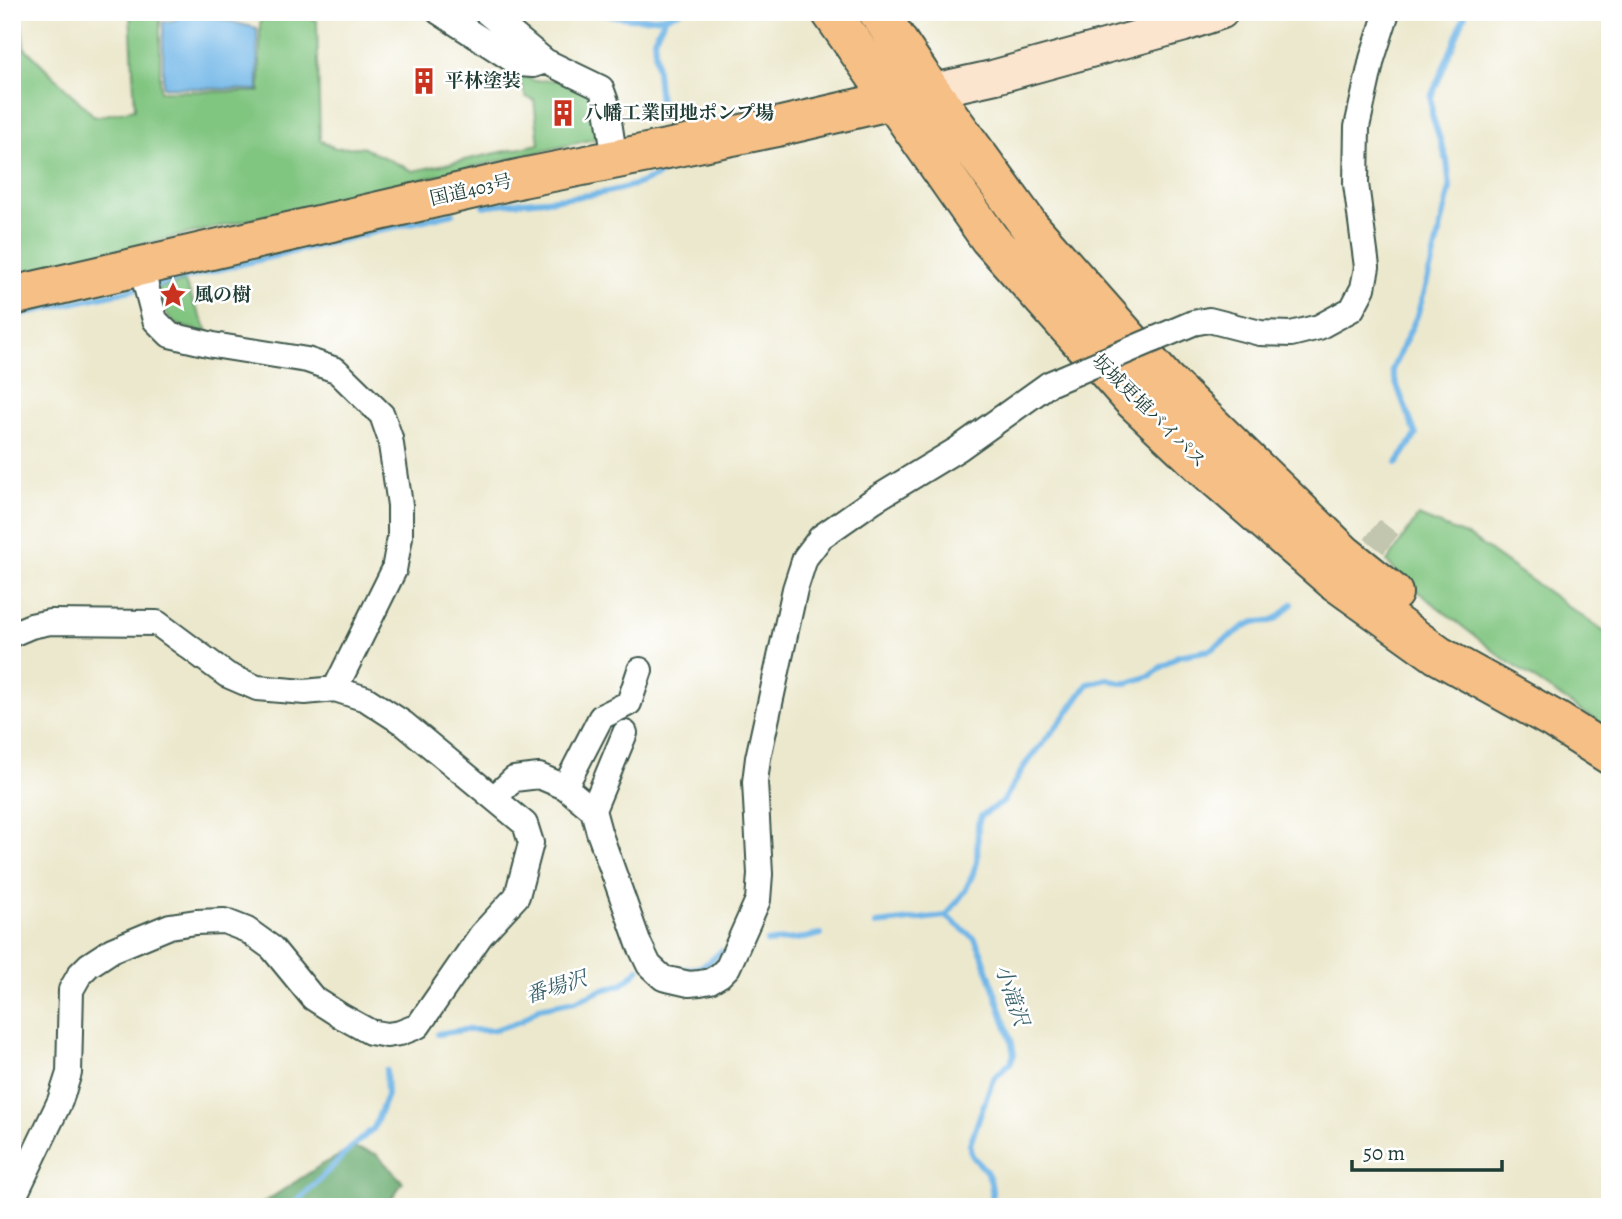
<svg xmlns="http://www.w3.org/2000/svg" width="1622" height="1219" font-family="Alegreya,'Noto Serif JP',serif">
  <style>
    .green { fill: #80c580; stroke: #50815a; stroke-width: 2 }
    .forest { fill: #68aa6e; stroke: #447451; stroke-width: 2 }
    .water { fill: #70b6e7; stroke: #487a8e; stroke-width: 2 }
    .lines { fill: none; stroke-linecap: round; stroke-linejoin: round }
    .stream { stroke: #70b6e7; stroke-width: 6 }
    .minor-tunnel { stroke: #c3c6ae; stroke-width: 24; stroke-dasharray: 24 12; stroke-linecap: butt }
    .minor-casing { stroke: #3e574b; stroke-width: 28 }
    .secondary-casing { stroke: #3e574b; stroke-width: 37 }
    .trunk-casing { stroke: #3e574b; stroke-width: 42 }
    .minor { stroke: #fff; stroke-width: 24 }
    .secondary { stroke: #fbe5cf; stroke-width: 33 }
    .trunk { stroke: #f5bf86; stroke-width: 38 }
    .minor-bridge-casing { stroke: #3e574b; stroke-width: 28; stroke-linecap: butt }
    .minor-bridge { stroke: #fff; stroke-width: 24 }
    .labels { text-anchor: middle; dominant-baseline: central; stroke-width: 5; stroke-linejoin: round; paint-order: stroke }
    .poi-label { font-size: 19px; font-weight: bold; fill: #1f3d34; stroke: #fff; text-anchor: start }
    .street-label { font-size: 19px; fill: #1f3d34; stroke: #fff }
    .water-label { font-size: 21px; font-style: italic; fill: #37616a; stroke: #fff }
  </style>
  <rect width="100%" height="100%" fill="#fff"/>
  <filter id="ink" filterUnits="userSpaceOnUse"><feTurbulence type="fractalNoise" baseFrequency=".0143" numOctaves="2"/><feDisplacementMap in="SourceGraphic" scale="14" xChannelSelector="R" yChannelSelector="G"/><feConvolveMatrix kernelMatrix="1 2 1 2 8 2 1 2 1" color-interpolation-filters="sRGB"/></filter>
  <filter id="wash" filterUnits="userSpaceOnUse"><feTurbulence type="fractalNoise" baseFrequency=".00686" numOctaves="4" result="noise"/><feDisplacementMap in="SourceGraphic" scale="28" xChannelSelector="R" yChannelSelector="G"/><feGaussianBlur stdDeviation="1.57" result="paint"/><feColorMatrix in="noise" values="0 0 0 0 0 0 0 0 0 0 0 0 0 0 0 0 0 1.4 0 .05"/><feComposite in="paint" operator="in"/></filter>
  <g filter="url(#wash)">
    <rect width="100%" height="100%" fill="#ece8cd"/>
    <!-- green -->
    <path class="green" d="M12 12H20L24 47 95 117 135 109 130 12H158L160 21V91L260 92V12H310L311 19 317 20 320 140 335 148 362 147 413 171 539 144 534 100 526 97 520 81 524 75 534 81 566 79 591 92 598 109 599 138 12 275Z
      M185 282 194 304 209 333C171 324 169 327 158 288Z
      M1418 516 1470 537 1610 636V730L1504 659 1407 583 1387 562Z"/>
    <!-- forest -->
    <path class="forest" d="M355 1148 376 1154 403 1182 387 1205 378 1207H257L321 1165Z"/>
    <!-- water -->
    <path class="water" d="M176 12H192L257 28 258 90 163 87V22L176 20Z"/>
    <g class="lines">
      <!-- stream -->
      <path class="stream" d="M598 12C623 19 655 22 680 12
        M660 104 654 39 666 16
        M484 206C500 203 517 203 533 201 574 198 628 193 664 172L665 167
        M151 286 453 213
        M12 316 140 288
        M1397 463 1416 435 1396 383 1392 370 1417 316 1431 267 1450 188 1447 161 1432 115 1431 97 1452 48 1466 12
        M946 916 965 891 972 876 977 862 978 824 981 816 1003 802 1025 765 1066 715 1088 684 1108 679 1120 683H1128L1152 675 1161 667 1178 656 1210 650 1247 625 1255 622 1271 621 1279 617 1292 604
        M946 916 975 939 982 954 1011 1040 1014 1054 1011 1062 993 1079 970 1144C968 1158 981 1162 987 1173 993 1183 993 1195 992 1207
        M876 924 946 916
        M767 942 805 938 821 934
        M673 969C697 969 704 970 721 951
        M438 1034 462 1030H494L521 1021 539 1008 575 1001 602 990 623 984 639 969
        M292 1207 354 1145 374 1128 387 1095 386 1070"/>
    </g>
  </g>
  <g filter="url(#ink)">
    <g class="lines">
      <!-- minor-tunnel -->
      <path class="minor-tunnel" d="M1330 603 1389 527"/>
      <defs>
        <path id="minor" d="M439 12 519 64 533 65 545 61 601 88 606 102 615 160
          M486 12 545 61
          M141 267 155 320 170 335 213 345 307 360 336 370 382 415 390 438 400 505V537L394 570 335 689
          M1193 323 1209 320 1260 333 1291 334 1319 327 1352 309 1363 288 1367 267 1356 184 1357 127 1372 59 1387 12
          M12 634 31 626 50 622 157 623 227 675 257 688 305 692 335 689 366 699 403 723 525 824 531 843 517 896 481 935 418 1026 400 1033 387 1035 370 1032 341 1016 313 998 272 948 247 930 224 921 196 922 170 926 112 950 89 965 80 974 71 990 69 1073 60 1101 12 1201
          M565 787 601 717 629 703 640 670
          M494 798 514 779 539 776 565 787 593 810 599 832 639 944 649 965 663 978 689 984 700 983 710 981 720 975 728 967 758 900 760 874 755 782 758 758 795 589 805 558 821 537 874 500 958 449 1049 384
          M593 810 625 733"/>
        <path id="secondary" d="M931 91 994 77 1183 25 1221 12"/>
        <path id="trunk" d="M831 12 989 238 1132 399 1208 471 1332 579 1438 655 1555 720 1610 755
          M878 12 931 91 1030 227 1164 379 1344 554 1393 593
          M12 296 522 178 777 127 915 95"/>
      </defs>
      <!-- minor casing -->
      <use href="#minor" class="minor-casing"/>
      <!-- secondary casing -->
      <use href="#secondary" class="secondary-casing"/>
      <!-- trunk casing -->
      <use href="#trunk" class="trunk-casing"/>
      <!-- minor -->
      <use href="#minor" class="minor"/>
      <!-- secondary -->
      <use href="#secondary" class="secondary"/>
      <!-- trunk -->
      <use href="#trunk" class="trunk"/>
      <defs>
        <path id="minor-bridge" d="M1049 384 1193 323"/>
      </defs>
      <!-- minor-bridge casing -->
      <use href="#minor-bridge" class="minor-bridge-casing"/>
      <!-- minor-bridge -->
      <use href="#minor-bridge" class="minor-bridge"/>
    </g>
  </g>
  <!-- icons -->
  <defs>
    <symbol id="building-bare" viewBox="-9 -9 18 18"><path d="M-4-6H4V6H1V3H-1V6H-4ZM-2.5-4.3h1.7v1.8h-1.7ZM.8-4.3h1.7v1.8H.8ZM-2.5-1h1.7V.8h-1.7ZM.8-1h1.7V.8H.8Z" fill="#c8321e" stroke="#fff" stroke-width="2.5" paint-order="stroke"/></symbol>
    <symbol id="sight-bare" viewBox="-9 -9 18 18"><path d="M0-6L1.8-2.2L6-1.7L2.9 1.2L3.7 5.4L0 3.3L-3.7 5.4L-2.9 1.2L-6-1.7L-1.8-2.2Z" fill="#c8321e" stroke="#fff" stroke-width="2.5" paint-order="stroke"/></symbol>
  </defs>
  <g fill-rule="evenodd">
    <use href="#building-bare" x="405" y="62" width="38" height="38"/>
    <use href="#building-bare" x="544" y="94" width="38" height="38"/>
    <use href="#sight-bare" x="154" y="276" width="38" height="38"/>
  </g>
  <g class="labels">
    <!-- poi labels -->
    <g class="poi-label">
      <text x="445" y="81">平林塗装</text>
      <text x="584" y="113">八幡工業団地ポンプ場</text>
      <text x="194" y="295">風の樹</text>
    </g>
    <!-- street labels -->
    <g class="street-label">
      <text transform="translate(471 190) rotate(-13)">国道403号</text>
      <text transform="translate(1149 411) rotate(45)">坂城更埴バイパス</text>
    </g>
    <!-- water labels -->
    <g class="water-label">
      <text transform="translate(556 987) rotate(-17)">番場沢</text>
      <text transform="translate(1012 995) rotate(71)">小滝沢</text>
    </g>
  </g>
  <!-- margin -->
  <rect width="1622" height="1219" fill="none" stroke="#fff" stroke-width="42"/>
  <!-- scale -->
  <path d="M1352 1160v10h150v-10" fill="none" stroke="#1f3d34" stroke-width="3.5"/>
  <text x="1363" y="1160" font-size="21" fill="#1f3d34" stroke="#ffffff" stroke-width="5" paint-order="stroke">50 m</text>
</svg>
